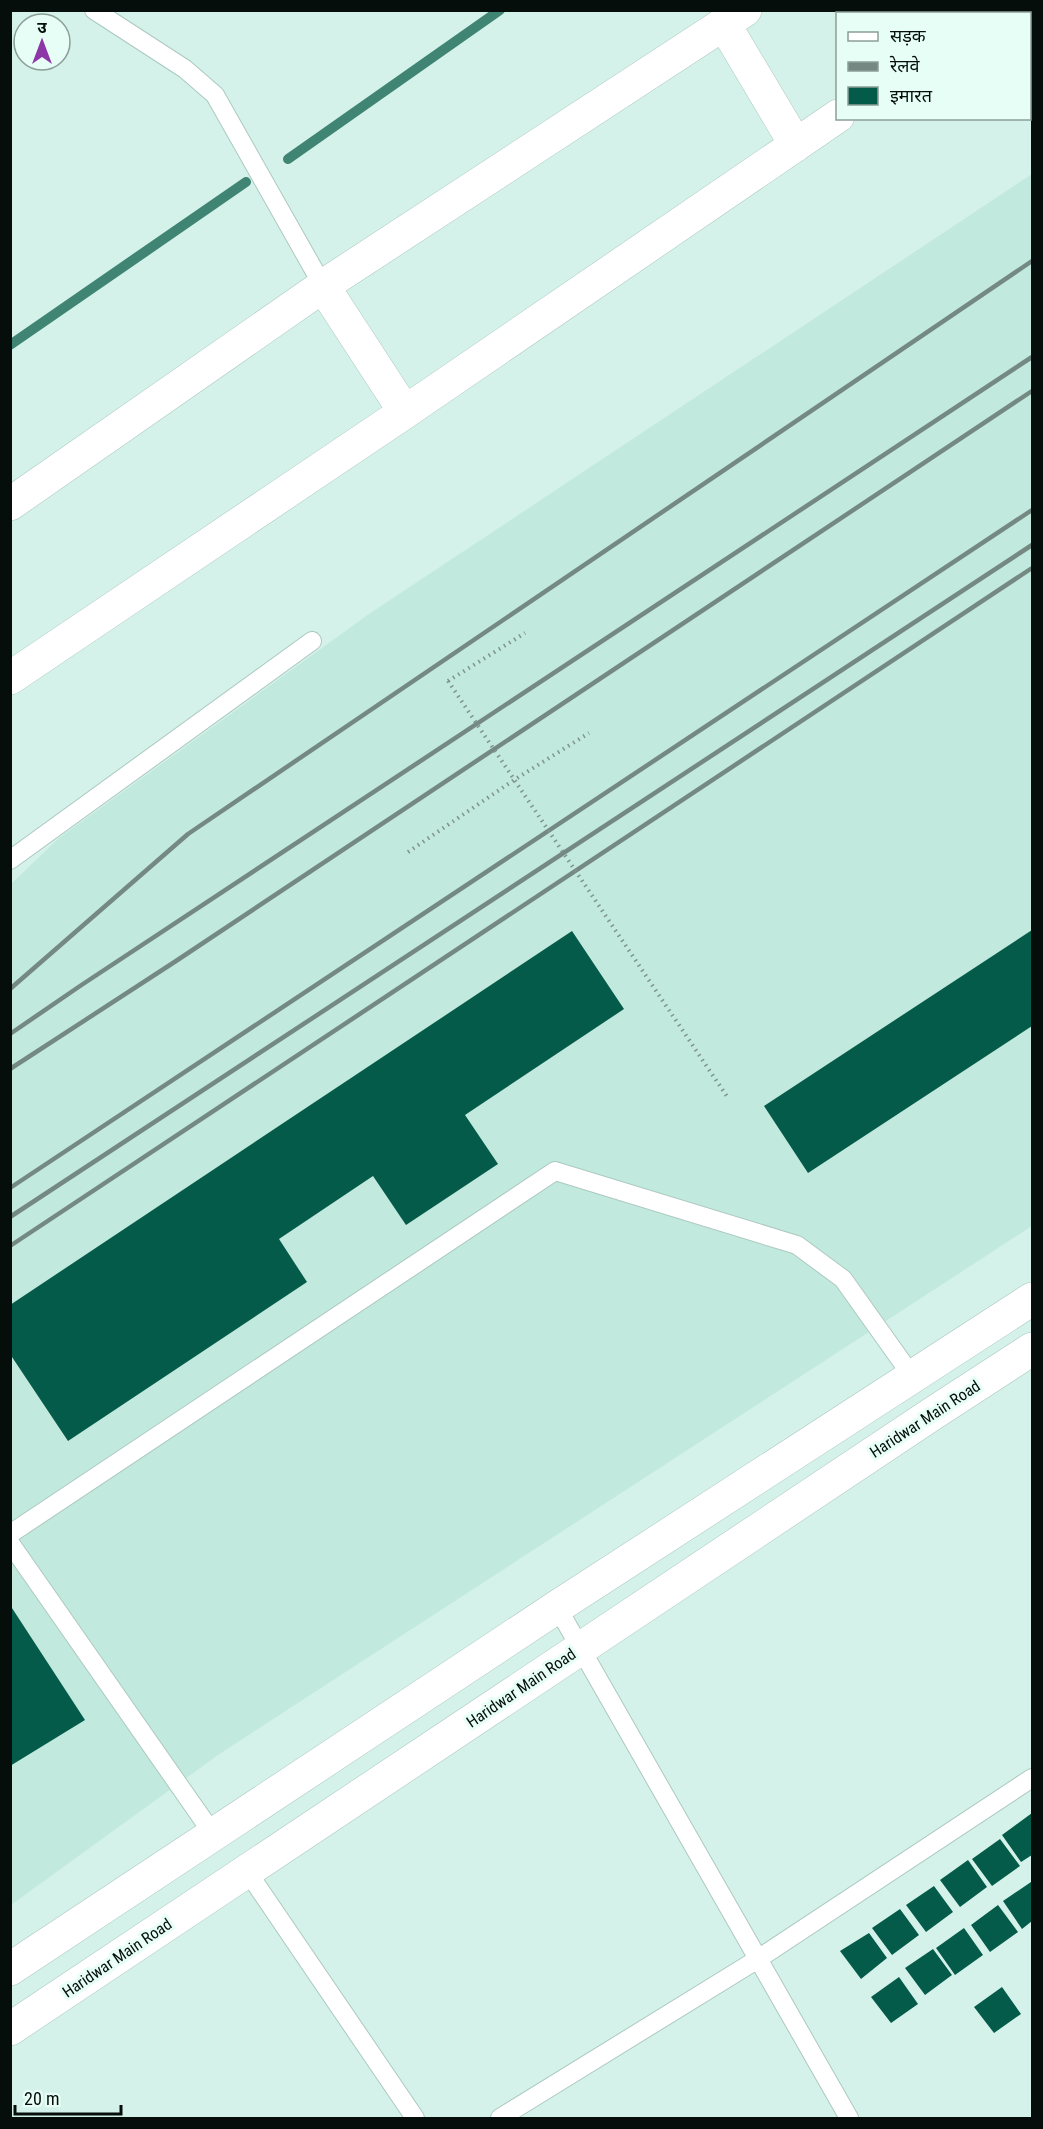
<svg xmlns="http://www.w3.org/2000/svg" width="1043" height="2129" font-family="'Roboto Condensed','Noto Sans Devanagari',sans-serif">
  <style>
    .built { fill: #c2e9dd }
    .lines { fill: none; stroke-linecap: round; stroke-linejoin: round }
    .stream { stroke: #408473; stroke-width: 10 }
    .building { fill: #055b4a }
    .service-casing { stroke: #acc9c0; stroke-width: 20 }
    .minor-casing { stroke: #acc9c0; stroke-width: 34 }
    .secondary-casing { stroke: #acc9c0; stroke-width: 34 }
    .path { stroke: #7f948e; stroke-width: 4; stroke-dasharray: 1.5 4.5; stroke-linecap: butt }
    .service { stroke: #fff; stroke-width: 18 }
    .minor { stroke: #fff; stroke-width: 33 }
    .secondary { stroke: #fff; stroke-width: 33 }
    .rail { stroke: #758983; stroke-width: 4.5 }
    .path-bridge { stroke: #7f948e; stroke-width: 4; stroke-dasharray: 1.5 4.5; stroke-linecap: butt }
    .labels { text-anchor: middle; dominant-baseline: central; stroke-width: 6; stroke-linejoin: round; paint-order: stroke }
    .street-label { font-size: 16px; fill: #050e0b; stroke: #e6fef6 }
  </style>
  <rect width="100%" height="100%" fill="#d4f2e9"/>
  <!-- built -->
  <path class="built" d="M1032 174V1226L218 1755 11 1905V884L59 838 369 614Z"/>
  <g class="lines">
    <!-- stream -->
    <path class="stream" d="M288 159 500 10
      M10 345 246 182"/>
  </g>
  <!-- building -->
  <path class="building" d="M1032 930V1026L808 1173 764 1106Z
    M572 931 624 1009 465 1115 498 1164 406 1225 373 1176 279 1239 307 1282 68 1441 10 1354V1305Z
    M10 1605 85 1720 10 1766Z
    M1032 1813V1855L1021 1862 1002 1835Z
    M1000 1839 1020 1866 992 1886 972 1859Z
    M968 1860 987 1887 960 1907 940 1880Z
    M1031 1882 1032 1885V1921L1022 1929 1003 1901Z
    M934 1886 953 1912 926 1932 906 1905Z
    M998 1905 1018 1932 990 1952 971 1925Z
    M900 1909 919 1935 892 1955 872 1928Z
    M964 1928 983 1955 955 1975 936 1948Z
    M869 1933 887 1958 861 1979 840 1951Z
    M933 1949 952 1975 925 1995 905 1968Z
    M899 1977 918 2004 891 2023 871 1997Z
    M1002 1987 1021 2014 994 2033 974 2007Z"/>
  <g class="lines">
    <defs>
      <path id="service" d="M94 10 185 69 215 95 323 286
        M10 860 312 641
        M10 1534 555 1171 797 1245 843 1279 912 1376
        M10 1543 213 1834
        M557 1607 849 2118
        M247 1871 415 2118
        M500 2118 758 1959 1032 1778"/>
      <path id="minor" d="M988 14 992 10
        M724 24 796 145
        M323 286 405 412
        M10 504 323 286 745 10
        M10 678 405 412 838 116"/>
      <path id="secondary" d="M10 1969 557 1607 1032 1299
        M10 2029 932 1414 1032 1349"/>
    </defs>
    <!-- service casing -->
    <use href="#service" class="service-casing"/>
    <!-- minor casing -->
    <use href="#minor" class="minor-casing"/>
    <!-- secondary casing -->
    <use href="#secondary" class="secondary-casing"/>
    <!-- path -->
    <path class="path" d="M448 681 525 633
      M408 852 514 780 589 733"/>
    <!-- service -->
    <use href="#service" class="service"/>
    <!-- minor -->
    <use href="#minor" class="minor"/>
    <!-- secondary -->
    <use href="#secondary" class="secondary"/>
    <!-- rail -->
    <path class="rail" d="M10 989 188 834 1032 261
      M10 1034 80 986 1032 357
      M10 1069 176 961 1032 391
      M10 1188 1032 510
      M10 1217 1032 545
      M10 1246 1032 568"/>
    <!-- path-bridge -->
    <path class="path-bridge" d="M448 681 728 1098"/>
  </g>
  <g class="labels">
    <!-- street labels -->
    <g class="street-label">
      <text transform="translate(925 1419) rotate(-33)">Haridwar Main Road</text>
      <text transform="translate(521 1688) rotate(-34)">Haridwar Main Road</text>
      <text transform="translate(117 1958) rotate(-34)">Haridwar Main Road</text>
    </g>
  </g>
  <!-- border -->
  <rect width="1043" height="2129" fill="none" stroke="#050e0b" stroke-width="24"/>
  <!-- legend -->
  <rect x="836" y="12" width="195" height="108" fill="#e6fef6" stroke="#8c9e98" stroke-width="1.5"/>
  <rect x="848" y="32" width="30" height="9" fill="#ffffff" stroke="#8c9e98" stroke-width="1.5"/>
  <text x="890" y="42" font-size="18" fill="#050e0b">सड़क</text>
  <rect x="848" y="62" width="30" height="9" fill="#758983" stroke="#8c9e98" stroke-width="1.5"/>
  <text x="890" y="72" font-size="18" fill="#050e0b">रेलवे</text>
  <rect x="848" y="87" width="30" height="18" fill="#055b4a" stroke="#8c9e98" stroke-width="1.5"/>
  <text x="890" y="102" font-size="18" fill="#050e0b">इमारत</text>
  <!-- north arrow -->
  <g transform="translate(42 42)"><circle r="28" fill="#e6fef6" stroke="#8c9e98" stroke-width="1.5"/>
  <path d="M0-4.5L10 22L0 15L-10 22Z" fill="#8c37a5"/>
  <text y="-9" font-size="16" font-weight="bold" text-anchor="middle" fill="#050e0b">उ</text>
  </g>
  <!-- scale -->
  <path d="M15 2105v9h106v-9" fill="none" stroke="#050e0b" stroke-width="3"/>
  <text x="24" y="2105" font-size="18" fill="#050e0b" stroke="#e6fef6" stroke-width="4.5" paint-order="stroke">20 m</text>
</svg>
